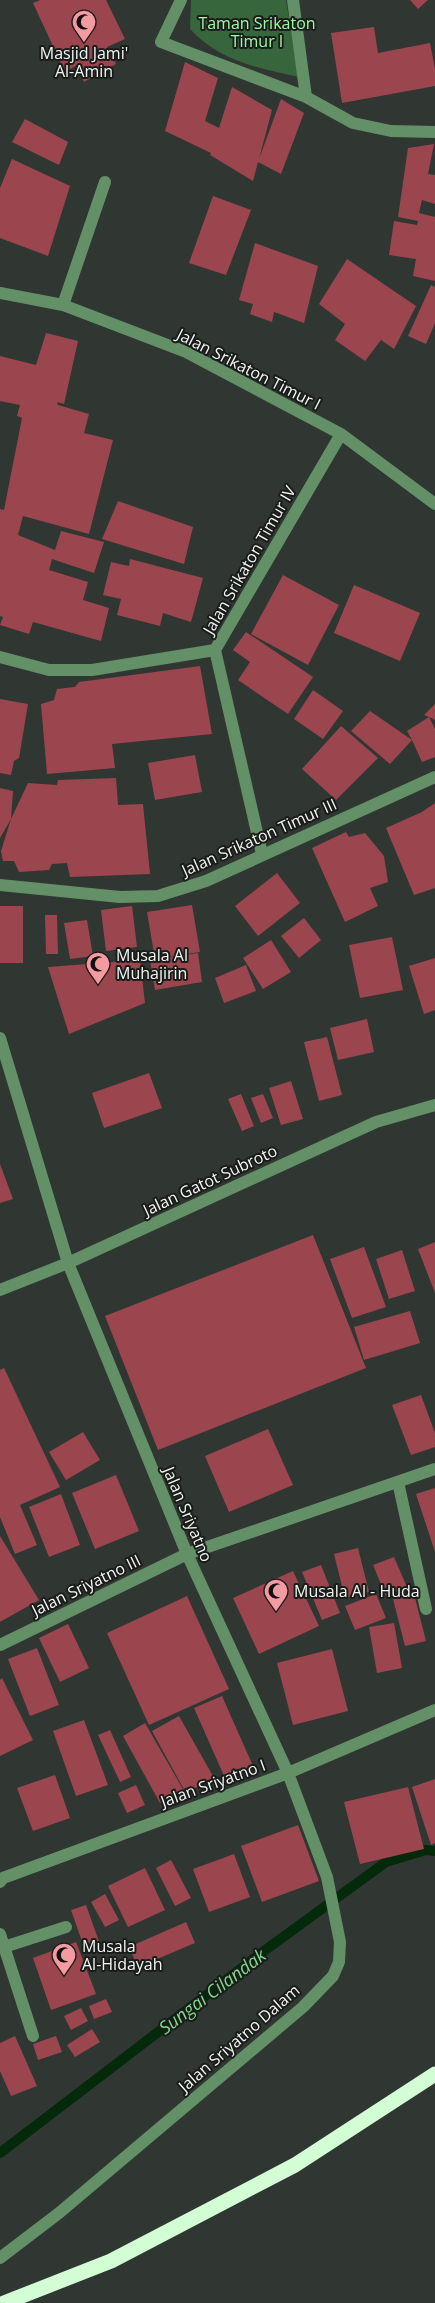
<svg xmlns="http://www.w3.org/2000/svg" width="435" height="2303" font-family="'Open Sans',sans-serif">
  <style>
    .green { fill: #37663d }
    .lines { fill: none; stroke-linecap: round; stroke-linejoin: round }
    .stream { stroke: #04290b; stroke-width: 10 }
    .building { fill: #9b464f }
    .minor { stroke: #639067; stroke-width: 12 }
    .highway { stroke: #d2fdd5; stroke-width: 15 }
    .labels { text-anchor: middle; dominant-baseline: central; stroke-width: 4; stroke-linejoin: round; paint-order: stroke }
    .park-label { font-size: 16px; fill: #9dfaa7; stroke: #1a1c1a }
    .poi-label { font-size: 16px; fill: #f3f6f3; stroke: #1a1c1a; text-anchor: start }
    .street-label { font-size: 16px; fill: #f3f6f3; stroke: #1a1c1a }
    .water-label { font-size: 18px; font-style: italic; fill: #7fda89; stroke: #1a1c1a }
  </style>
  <rect width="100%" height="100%" fill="#303631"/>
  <!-- green -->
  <path class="green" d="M191 0H286L299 77C259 69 218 60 190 29Z"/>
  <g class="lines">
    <!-- stream -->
    <path class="stream" d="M0 2153 264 1951 386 1862 426 1850 435 1851"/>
  </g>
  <!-- building -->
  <path class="building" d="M40 0H106L125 39 107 47 116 64 84 82 77 65 65 72 33 3Z
    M410 0H428L418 9Z
    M374 27 378 53 430 43 435 69V86L342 103 331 33Z
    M185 62 218 78 205 121 219 128 232 87 272 110 259 159 281 99 304 113 281 174 258 162 253 181 210 155 211 153 165 131Z
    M25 119 68 142 59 165 12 142Z
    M434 144 428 174 435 175V204L422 200 419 213 435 217V281L413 276 416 259 389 255 394 221 417 225 418 221 398 217 408 148Z
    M12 159 70 186 48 256 0 238V188Z
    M213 196 251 210 226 275 189 263Z
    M255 243 318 266 304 323 274 312 272 322 250 314 253 304 239 300Z
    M347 259 416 306 394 349 381 340 365 361 335 340 345 324 319 304Z
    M431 285 435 287V323L426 344 408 336Z
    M46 333 78 341 64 404 57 402 58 405 89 414 84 433 113 440 89 534 23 516 18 535 55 550 61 531 104 542 94 573 52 559 49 570 88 582 83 600 109 608 101 641 33 622 29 634 0 625 3 617 0 616V509L4 510 22 418 17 416 20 405 0 401V356L36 365Z
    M118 501 193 527 184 564 102 539Z
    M130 559 203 578 191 622 163 613 160 626 117 615 121 599 103 595 111 562 129 566Z
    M283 575 339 605 308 665 251 634Z
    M354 585 420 613 400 661 334 633Z
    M246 632 313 677 288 714 238 680 250 662 233 650Z
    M200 666 212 734 112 744 115 768 47 774 41 704 54 700 57 689 75 687 79 682Z
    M313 690 343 711 323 739 294 719Z
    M0 699 28 704 19 758 14 761 11 775 0 773Z
    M435 704V720L429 717 435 729V757L422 762 412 740 390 764 351 731 370 711 412 740 407 731 429 717 424 715Z
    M341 726 378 758 336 800 302 769Z
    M195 755 202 792 155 800 148 763Z
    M116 778 118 805 143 804 150 874 70 877 67 863 52 864 49 870 19 872 14 861H3L1 851 11 819 0 838V788L13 791 11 819 28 783 57 785 58 780Z
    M435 803V888L414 895 386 828 422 812Z
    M346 832 349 837 365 833 384 856 388 882 370 888 378 906 345 922 312 848Z
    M277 873 300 903 258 936 235 906Z
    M192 905 200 952 155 959 147 912Z
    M0 906H23V963H0Z
    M132 906 137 947 106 951 101 910Z
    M45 915H57L58 954H46Z
    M304 918 321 940 299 958 281 936Z
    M87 920 93 956 70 959 64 923Z
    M392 937 403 990 360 998 349 945Z
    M271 940 291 972 263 989 243 958Z
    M198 953 202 982 155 990 150 960Z
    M435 958V1010L424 1014 409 966Z
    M140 960 145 1003 69 1034 48 967Z
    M246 965 256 991 224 1003 215 978Z
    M367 1019 374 1052 338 1060 330 1028Z
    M327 1037 342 1095 319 1101 304 1042Z
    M149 1073 162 1108 104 1128 92 1093Z
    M291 1081 303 1119 281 1125 269 1088Z
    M241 1094 254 1126 242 1131 228 1099Z
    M263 1094 273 1118 261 1123 251 1098Z
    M0 1164 13 1199 0 1203Z
    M313 1235 366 1368 158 1450 105 1316Z
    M435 1242V1293L418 1249Z
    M364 1247 386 1307 352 1318 330 1259Z
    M402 1250 415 1291 389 1299 376 1259Z
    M410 1311 420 1343 364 1360 354 1327Z
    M4 1368 60 1487 20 1505 37 1545 15 1554 0 1517V1370Z
    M421 1395 435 1433V1447L411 1455 392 1405Z
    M268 1429 293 1485 229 1512 205 1456Z
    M83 1432 100 1460 66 1480 49 1452Z
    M116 1475 139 1531 95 1549 72 1493Z
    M435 1488V1552L416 1494Z
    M61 1494 80 1545 49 1557 29 1507Z
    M0 1536 39 1600 0 1622Z
    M358 1548 369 1592 345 1598 334 1554Z
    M394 1557 407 1587 386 1596 373 1565Z
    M321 1565 340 1613 322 1620 302 1572Z
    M293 1571 319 1626 259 1654 233 1598Z
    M376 1594 386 1618 355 1630 345 1606Z
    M414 1594 426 1641 405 1646 393 1599Z
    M187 1596 229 1689 149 1725 107 1633Z
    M394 1623 402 1668 377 1673 369 1627Z
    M68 1624 89 1668 60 1682 39 1638Z
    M37 1648 59 1705 30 1716 8 1659Z
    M332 1649 348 1711 293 1725 277 1663Z
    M2 1678 33 1740 0 1756V1680Z
    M222 1696 253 1766 225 1778 194 1708Z
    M179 1716 214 1778 186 1793 152 1731Z
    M84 1720 108 1785 76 1796 53 1731Z
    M145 1723 184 1791 160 1803 123 1736Z
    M110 1730 131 1777 120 1782 98 1735Z
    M55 1775 70 1818 33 1831 17 1788Z
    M435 1779V1843L431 1845 412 1787Z
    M136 1785 145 1805 127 1813 118 1793Z
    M408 1787 424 1849 360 1864 344 1802Z
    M298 1825 319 1881 262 1902 241 1846Z
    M234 1854 250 1897 209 1912 193 1869Z
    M171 1860 191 1898 175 1906 156 1868Z
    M145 1868 165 1910 128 1927 108 1886Z
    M105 1894 119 1920 105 1927 91 1902Z
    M86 1905 100 1944 85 1950 71 1910Z
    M186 1922 195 1943 138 1967 129 1947Z
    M76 1942 96 1994 51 2010 33 1958Z
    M106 1999 112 2012 94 2019 89 2006Z
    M81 2008 88 2021 71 2030 64 2016Z
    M92 2029 100 2042 75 2057 67 2045Z
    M15 2036 37 2086 11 2096 0 2071V2043Z
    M56 2036 62 2052 38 2060 33 2044Z"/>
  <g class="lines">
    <!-- minor -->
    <path class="minor" d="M181 0 161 42 306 97 353 123 391 131 435 132
      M293 0 306 97
      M0 293 63 305 186 352 341 434 435 504
      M63 305 105 182
      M0 657 49 670H92L215 650
      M262 854 215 650 341 434
      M0 885 120 897 158 896 206 881 435 777
      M0 1038 68 1263 187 1554 288 1773 327 1877 340 1942 339 1962 333 1976 303 2007 59 2213 0 2258
      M0 1290 68 1263 376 1122 435 1105
      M398 1482 426 1609
      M0 1645 187 1554 435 1469
      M0 1882 3 1878 288 1773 435 1710
      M0 1934 33 2036
      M4 1947 66 1927"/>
    <!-- highway -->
    <path class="highway" d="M4 2303 111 2261 295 2165 435 2074"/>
  </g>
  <!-- icons -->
  <defs>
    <symbol id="mosque-pin" viewBox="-11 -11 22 30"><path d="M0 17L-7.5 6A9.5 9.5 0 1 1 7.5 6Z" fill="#f49aa1" stroke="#1a1c1a"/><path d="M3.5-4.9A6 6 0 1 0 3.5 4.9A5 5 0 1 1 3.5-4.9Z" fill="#111"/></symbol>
  </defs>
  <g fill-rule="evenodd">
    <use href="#mosque-pin" x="70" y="8" width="28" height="38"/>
    <use href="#mosque-pin" x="84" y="950" width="28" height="38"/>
    <use href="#mosque-pin" x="262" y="1577" width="28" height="38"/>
    <use href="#mosque-pin" x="50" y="1941" width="28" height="38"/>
  </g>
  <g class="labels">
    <!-- park labels -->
    <g class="park-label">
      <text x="257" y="23">Taman Srikaton<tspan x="257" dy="18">Timur I</tspan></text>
    </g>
    <!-- poi labels -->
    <g class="poi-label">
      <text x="84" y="53" text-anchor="middle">Masjid Jami'<tspan x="84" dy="18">Al-Amin</tspan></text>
      <text x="116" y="955">Musala Al<tspan x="116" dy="18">Muhajirin</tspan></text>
      <text x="294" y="1591">Musala Al - Huda</text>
      <text x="82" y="1946">Musala<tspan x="82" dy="18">Al-Hidayah</tspan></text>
    </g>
    <!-- street labels -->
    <g class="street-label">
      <text transform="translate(249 369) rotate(27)">Jalan Srikaton Timur I</text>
      <text transform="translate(249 560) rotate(-60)">Jalan Srikaton Timur IV</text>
      <text transform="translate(259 837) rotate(-24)">Jalan Srikaton Timur III</text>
      <text transform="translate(210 1180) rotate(-25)">Jalan Gatot Subroto</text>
      <text transform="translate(188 1514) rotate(67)">Jalan Sriyatno</text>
      <text transform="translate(86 1585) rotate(-26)">Jalan Sriyatno III</text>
      <text transform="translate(213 1783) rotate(-20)">Jalan Sriyatno I</text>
      <text transform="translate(239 2038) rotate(-41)">Jalan Sriyatno Dalam</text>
    </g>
    <!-- water labels -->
    <g class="water-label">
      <text transform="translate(212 1991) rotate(-37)">Sungai Cilandak</text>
    </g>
  </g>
</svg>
